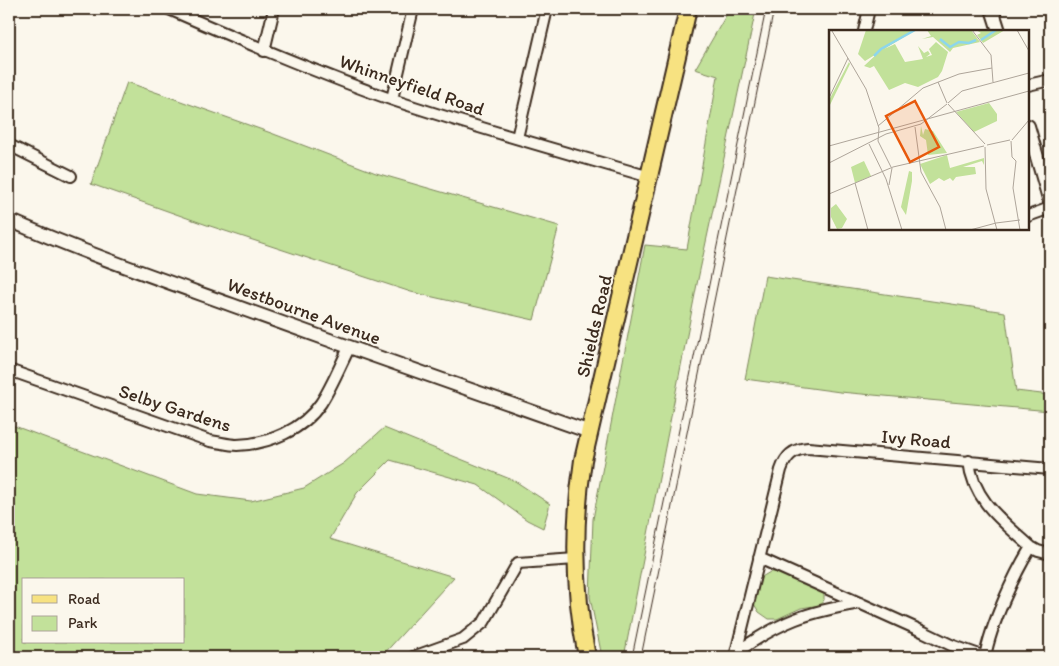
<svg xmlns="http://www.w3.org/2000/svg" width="1059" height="666" font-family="Itim,sans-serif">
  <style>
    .green { fill: #c2e19a; stroke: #7e865c; fill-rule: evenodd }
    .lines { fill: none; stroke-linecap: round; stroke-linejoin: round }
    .minor-casing { stroke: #3b2a1e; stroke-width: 14 }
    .tertiary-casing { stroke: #3b2a1e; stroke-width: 16 }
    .primary-casing { stroke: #3b2a1e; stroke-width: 20 }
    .minor { stroke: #fbf7ec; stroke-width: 10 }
    .tertiary { stroke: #fbf7ec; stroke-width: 12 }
    .primary { stroke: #f7e281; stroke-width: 16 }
    .tram { stroke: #3b2a1e; stroke-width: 1 }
    .labels { text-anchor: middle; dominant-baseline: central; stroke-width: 4; stroke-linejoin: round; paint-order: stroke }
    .street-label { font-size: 19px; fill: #3b2a1e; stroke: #fbf7ec }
    .inset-river { fill: none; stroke: #8cd6ec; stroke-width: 2.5 }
    .inset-road { fill: none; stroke: #aea59a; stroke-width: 1 }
    .view { fill: #e8590c; fill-opacity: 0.15; stroke: #e8590c; stroke-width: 2.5 }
    .inset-edge { fill: none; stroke: #3b2a1e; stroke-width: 2.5 }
  </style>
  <rect width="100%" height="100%" fill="#fbf7ec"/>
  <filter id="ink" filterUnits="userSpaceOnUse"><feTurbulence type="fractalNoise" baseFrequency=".02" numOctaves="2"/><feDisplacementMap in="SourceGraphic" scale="10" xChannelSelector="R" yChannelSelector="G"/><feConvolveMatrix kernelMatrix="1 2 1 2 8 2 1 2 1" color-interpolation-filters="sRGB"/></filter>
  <g filter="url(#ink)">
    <!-- green -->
    <path class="green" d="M726 9H756L697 284 624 657H602L590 597 593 519 645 245 687 249 718 76 695 69 728 12Z
      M127 82 271 133 376 173 559 226 534 320 411 292 207 225 91 184Z
      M765 276 1005 312 1016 391 1050 395V411L840 392 745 379Z
      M9 424 197 494 251 501 304 488 344 463 384 428 515 481 550 504 543 528 527 520 478 485 390 460 357 493 330 539 454 577 381 657H9ZM24 580H184V642H24Z
      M770 572H779L824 593V600L820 605 801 608 777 619H769L759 612 754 604 760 578Z"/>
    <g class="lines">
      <defs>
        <path id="minor" d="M169 9C242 41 317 73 393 100 477 128 564 152 650 177
          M864 31 869 9
          M264 51 274 9
          M1028 85 1050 80
          M392 99 413 9
          M517 138 547 9
          M9 145 71 176
          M1028 216 1050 208
          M9 370 210 441C219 442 229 445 237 445 269 444 303 430 321 403 332 386 340 366 349 348
          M969 461C973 501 1004 522 1031 547L1038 551 1050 554
          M759 558 924 632 951 645 985 657
          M737 652C781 621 807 612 860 603
          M413 657 463 639 484 622 518 563 576 559
          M735 657 781 470C786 456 793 449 808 448L1050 469
          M985 657C991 624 1014 575 1031 547"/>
        <path id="tertiary" d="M992 9 999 31
          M1028 126 1050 202
          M9 220C82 252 157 278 232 305 351 348 470 390 590 432"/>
        <path id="primary" d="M587 657C574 592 573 526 583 460L688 9"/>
      </defs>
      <!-- minor casing -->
      <use href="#minor" class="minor-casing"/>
      <!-- tertiary casing -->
      <use href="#tertiary" class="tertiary-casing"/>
      <!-- primary casing -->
      <use href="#primary" class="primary-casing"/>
      <!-- minor -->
      <use href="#minor" class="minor"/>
      <!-- tertiary -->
      <use href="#tertiary" class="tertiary"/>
      <!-- primary -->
      <use href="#primary" class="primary"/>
      <!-- tram -->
      <path class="tram" d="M632 657 766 9
        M641 657 774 9"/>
    </g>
  </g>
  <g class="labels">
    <!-- street labels -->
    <g class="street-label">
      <text transform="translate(412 85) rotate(19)">Whinneyfield Road</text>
      <text transform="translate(304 311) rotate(20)">Westbourne Avenue</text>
      <text transform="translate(594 326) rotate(-77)">Shields Road</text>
      <text transform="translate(175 408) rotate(18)">Selby Gardens</text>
      <text transform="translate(916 439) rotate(5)">Ivy Road</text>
    </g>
  </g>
  <!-- overview -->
  <g transform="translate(829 30)">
    <rect width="200" height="200" fill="#fbf7ec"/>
    <path d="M37 0H86L36 31 29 24ZM98 0H142L151 12 124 18 121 22 104 7 93 9 102 6ZM147 0H166L160 6 168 0H176L154 13 148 5 152 3ZM107 12 119 22 113 41 109 47 89 57 76 53 60 60 45 36 41 38 35 36 51 21 66 14 76 32 94 29 89 16 95 23 99 21 101 24 97 27 103 25 100 19ZM20 32 21 34 0 77V70ZM160 73 168 84V91L145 102 127 82ZM92 96 94 105 96 99 104 101 118 123 99 125 97 110 91 106ZM118 125 121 138 155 128V135L153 131 134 137H146L147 144 127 147 124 151 121 148 115 151 110 148 101 154 91 134ZM35 131 42 146 26 153 22 137ZM80 141 83 142V151L77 185 72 177ZM7 174 18 189 13 198 8 199 2 187V178Z" fill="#c2e19a"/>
    <path class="inset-river" d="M111 9 121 17 130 12 140 13 147 10M152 10 167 0M45 26 52 19 86 0"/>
    <path class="inset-road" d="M143 0 162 25 164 52M188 0 200 21M3 1 37 59 50 98 49 111 62 137M109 52 118 73M0 68 19 28M119 73 133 61 200 43M119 74 156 114M49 96 94 58 130 44 163 38M86 97 92 142 111 177 117 200M183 110 200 90M182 111 183 127 187 131 184 158 191 200M40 114 57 149 73 200M158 115 181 110M0 116 200 61M156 117 157 159 168 200M0 133 57 104 92 94 118 74M26 153 39 200M60 155 63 138M0 164 64 137 155 116M167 193 191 190M141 200 167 193"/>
    <path class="view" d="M86 71 110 117 81 132 57 86Z"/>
    <rect width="200" height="200" class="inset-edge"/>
  </g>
  <!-- margin -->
  <rect width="1059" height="666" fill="none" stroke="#fbf7ec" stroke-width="30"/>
  <rect x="15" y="15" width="1029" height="636" fill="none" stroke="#3b2a1e" stroke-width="2" filter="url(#ink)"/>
  <!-- legend -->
  <rect x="22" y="578" width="162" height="65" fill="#fbf7ec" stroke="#aea59a"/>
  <rect x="32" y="595" width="25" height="8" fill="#f7e281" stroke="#aea59a"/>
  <text x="68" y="604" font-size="15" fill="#3b2a1e">Road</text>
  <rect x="32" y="616" width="25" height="15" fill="#c2e19a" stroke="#aea59a"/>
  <text x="68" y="628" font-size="15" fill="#3b2a1e">Park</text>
</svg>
